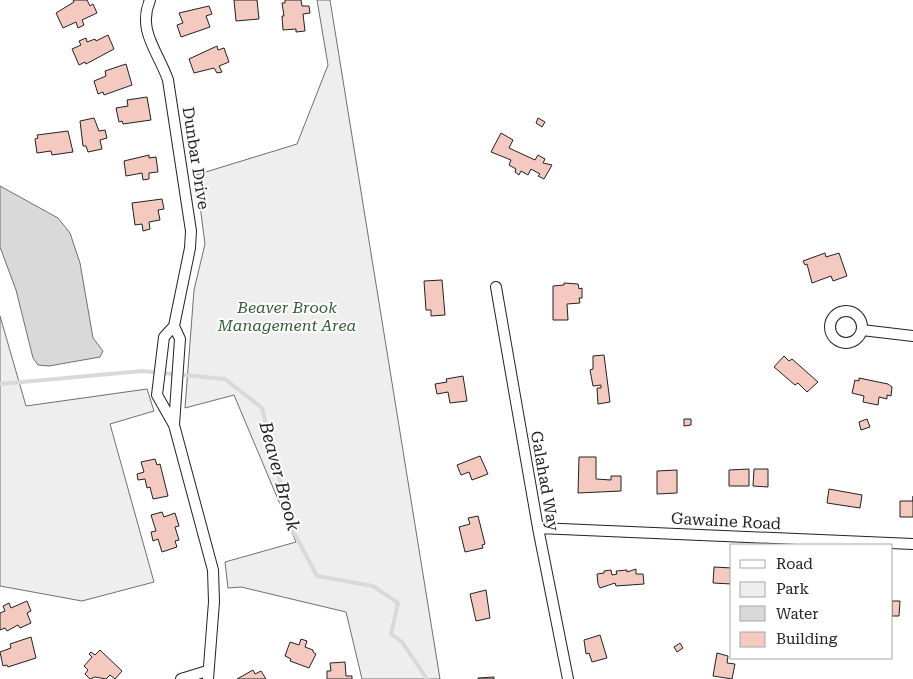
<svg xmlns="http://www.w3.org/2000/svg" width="913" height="679" font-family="'Roboto Serif',serif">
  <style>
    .green { fill: #eee; stroke: #6f6f6f }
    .water { fill: #d9d9d9; stroke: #6f6f6f }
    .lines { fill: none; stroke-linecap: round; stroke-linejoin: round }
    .stream { stroke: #d9d9d9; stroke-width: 4 }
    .building { fill: #f3c9c0; stroke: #222 }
    .street-casing { stroke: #222; stroke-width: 12 }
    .street { stroke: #fff; stroke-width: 10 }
    .labels { text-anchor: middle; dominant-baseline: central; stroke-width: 4; stroke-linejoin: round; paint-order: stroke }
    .street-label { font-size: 16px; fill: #222; stroke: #fff }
    .park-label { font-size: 16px; font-style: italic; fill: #2f5e38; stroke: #fff }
    .water-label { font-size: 18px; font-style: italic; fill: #222; stroke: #fff }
  </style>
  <rect width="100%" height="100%" fill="#fff"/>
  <!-- green -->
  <path class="green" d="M317 0H330L440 679H362L346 612 241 587 228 588 225 562 296 542 234 395 185 408 194 290 205 244 196 175 297 144 328 65Z
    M0 316 26 406 147 389 154 411 110 424 154 582 82 601 0 586Z"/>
  <!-- water -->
  <path class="water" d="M0 186 58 218 70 233 80 263 93 338 103 351 100 357 49 366 38 365 33 358 16 290 0 247Z"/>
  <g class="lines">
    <!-- stream -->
    <path class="stream" d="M0 384 142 371 225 379 262 408 292 529 317 576 373 586 398 603 391 634 402 642 427 679"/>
  </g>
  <!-- building -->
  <path class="building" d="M73 0H87L90 6 93 4 97 13 82 20 84 25 78 28 76 22 63 28 56 13 74 2Z
    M234 0H257L259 19 236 21Z
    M285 0H301L302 6H309L310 13 303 14 305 31 296 32V29L283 30 282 16H284L282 3H285Z
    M209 6 212 14 206 16 210 27 181 37 177 25 183 23 179 13Z
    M108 35 114 49 86 64 85 62 79 65 72 49 81 45 79 41 86 38 87 42 95 39 96 41Z
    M217 46 218 50 224 48 229 62 219 66 222 72 217 73 214 68 194 73 189 59Z
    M126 64 132 85 104 95 103 92 98 94 94 81 106 76 105 71Z
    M147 97 151 120 123 124 122 121 119 122 116 108 128 106 127 100Z
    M94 118 99 131 105 130 107 138 100 140 102 149 88 152 86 146H83L80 121Z
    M538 118 545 122 542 127 536 123Z
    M68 131 73 152 52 155 51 151 37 153 35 139 38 138 37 135Z
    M501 133 513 140 509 148 535 160 538 155 545 159 543 163 552 165 544 179 538 176 540 174 531 169 528 175 521 171 519 175 515 172 516 169 509 165 511 160 491 152Z
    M149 155V158L156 157 158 172 149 173V179L143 180 142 173 126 176 124 161Z
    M162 199 164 209 158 210 160 220 149 222 150 229 143 231 142 224 135 225 132 203Z
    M825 253 826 257 839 253 847 276 833 281 831 276 812 283 807 264 805 265 803 261Z
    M442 280 445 315 431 316V310H426L424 281Z
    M564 283 578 284 579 289 582 288V298H579L580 303 567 304 568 320H553V286L564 285Z
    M604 355 610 402 598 404 597 388H601V385L593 386 590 370 593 369V356Z
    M784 356 789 361 792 359 818 382 807 392 798 383 795 385 774 367Z
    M463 376 467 401 450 403 448 392 437 394 435 384 447 382 446 379Z
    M859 378 888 384 892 387 891 396 887 395V399L879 397 878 405 863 402 864 396 852 393 855 380 859 381Z
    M684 419H691V425L684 426Z
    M867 419 870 427 861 430 859 422Z
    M480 456 488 474 472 480 469 472 461 475 457 465Z
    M579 457H596V479L611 480V476H621V491L578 493Z
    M155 459 157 465 160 464 168 496 153 499 150 487 147 488 145 479 138 480 137 474 144 472 141 462Z
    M749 469V486H729V470Z
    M754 469H768V487L753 486Z
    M677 470V493L657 494V471Z
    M829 489 862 495 860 508 827 503Z
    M913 496V517H900V501H913Z
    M162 512 164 517 175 513 179 526 175 527 179 540 175 541 177 547 162 552 158 539 153 541 151 532 156 531 151 515Z
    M478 516 485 544 482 545 483 548 465 552 459 527 470 524 468 518Z
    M714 567 732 568V584L713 583Z
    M636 569V574H643L644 584 616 586 615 583 600 588 598 584 597 574 604 573V571L611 570 612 575 617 574 616 571 627 570V572Z
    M486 590 490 618 476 621 470 594Z
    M27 601 31 611 27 613 31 623 20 628 18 625 7 631 5 628 0 630V613L5 611 3 606 9 603 11 608Z
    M892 601H900L899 616H892Z
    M600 635 607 658 592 662 589 653 586 654 584 640Z
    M31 637 36 658 8 667 7 665 3 666 0 652 11 648 10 644Z
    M301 639 307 641 305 647 313 650V652L316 654 309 668 290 661 291 659 285 656 290 642 299 645Z
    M680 643 683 648 677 652 674 647Z
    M100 650 122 671 115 679 110 675 106 679 95 677 90 679 85 674 88 670 84 666 92 657 89 654 91 652 95 655Z
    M717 653 728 656 727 663 735 664 732 679 713 676Z
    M345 662 346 676H352V679H327V671H331L330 663Z
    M253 670 255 674 261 671 266 679H237Z
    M494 677V679H478V678Z"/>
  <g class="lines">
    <defs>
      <path id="street" d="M150 0C137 31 158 51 168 80L191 231 190 248 174 326 164 337 157 395 174 425 213 570 214 602 208 679
        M496 287 538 528 568 679
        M830 327a16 16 0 1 1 32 0a16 16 0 1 1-32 0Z
        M862 330 913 336
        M174 425 180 339 174 326
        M538 528 913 544
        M181 679 207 671"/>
    </defs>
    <!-- street casing -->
    <use href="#street" class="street-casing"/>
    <!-- street -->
    <use href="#street" class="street"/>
  </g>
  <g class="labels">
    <!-- street labels -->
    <g class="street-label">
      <text transform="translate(196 158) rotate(81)">Dunbar Drive</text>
      <text transform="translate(545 481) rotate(80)">Galahad Way</text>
      <text transform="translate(726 521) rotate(3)">Gawaine Road</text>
    </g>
    <!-- park labels -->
    <g class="park-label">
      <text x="287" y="307">Beaver Brook<tspan x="287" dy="18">Management Area</tspan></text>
    </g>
    <!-- water labels -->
    <g class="water-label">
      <text transform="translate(280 476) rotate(75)">Beaver Brook</text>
    </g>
  </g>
  <!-- legend -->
  <rect x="730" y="544" width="162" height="115" fill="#ffffff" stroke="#a7a7a7"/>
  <rect x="740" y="560" width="25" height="8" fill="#ffffff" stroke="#a7a7a7"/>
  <text x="776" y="569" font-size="15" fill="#222222">Road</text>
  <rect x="740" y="582" width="25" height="15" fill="#eeeeee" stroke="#a7a7a7"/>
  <text x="776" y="594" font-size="15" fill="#222222">Park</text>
  <rect x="740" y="606" width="25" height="15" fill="#d9d9d9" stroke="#a7a7a7"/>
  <text x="776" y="619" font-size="15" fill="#222222">Water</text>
  <rect x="740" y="632" width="25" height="15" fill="#f3c9c0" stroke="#a7a7a7"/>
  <text x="776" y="644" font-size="15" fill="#222222">Building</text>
</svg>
